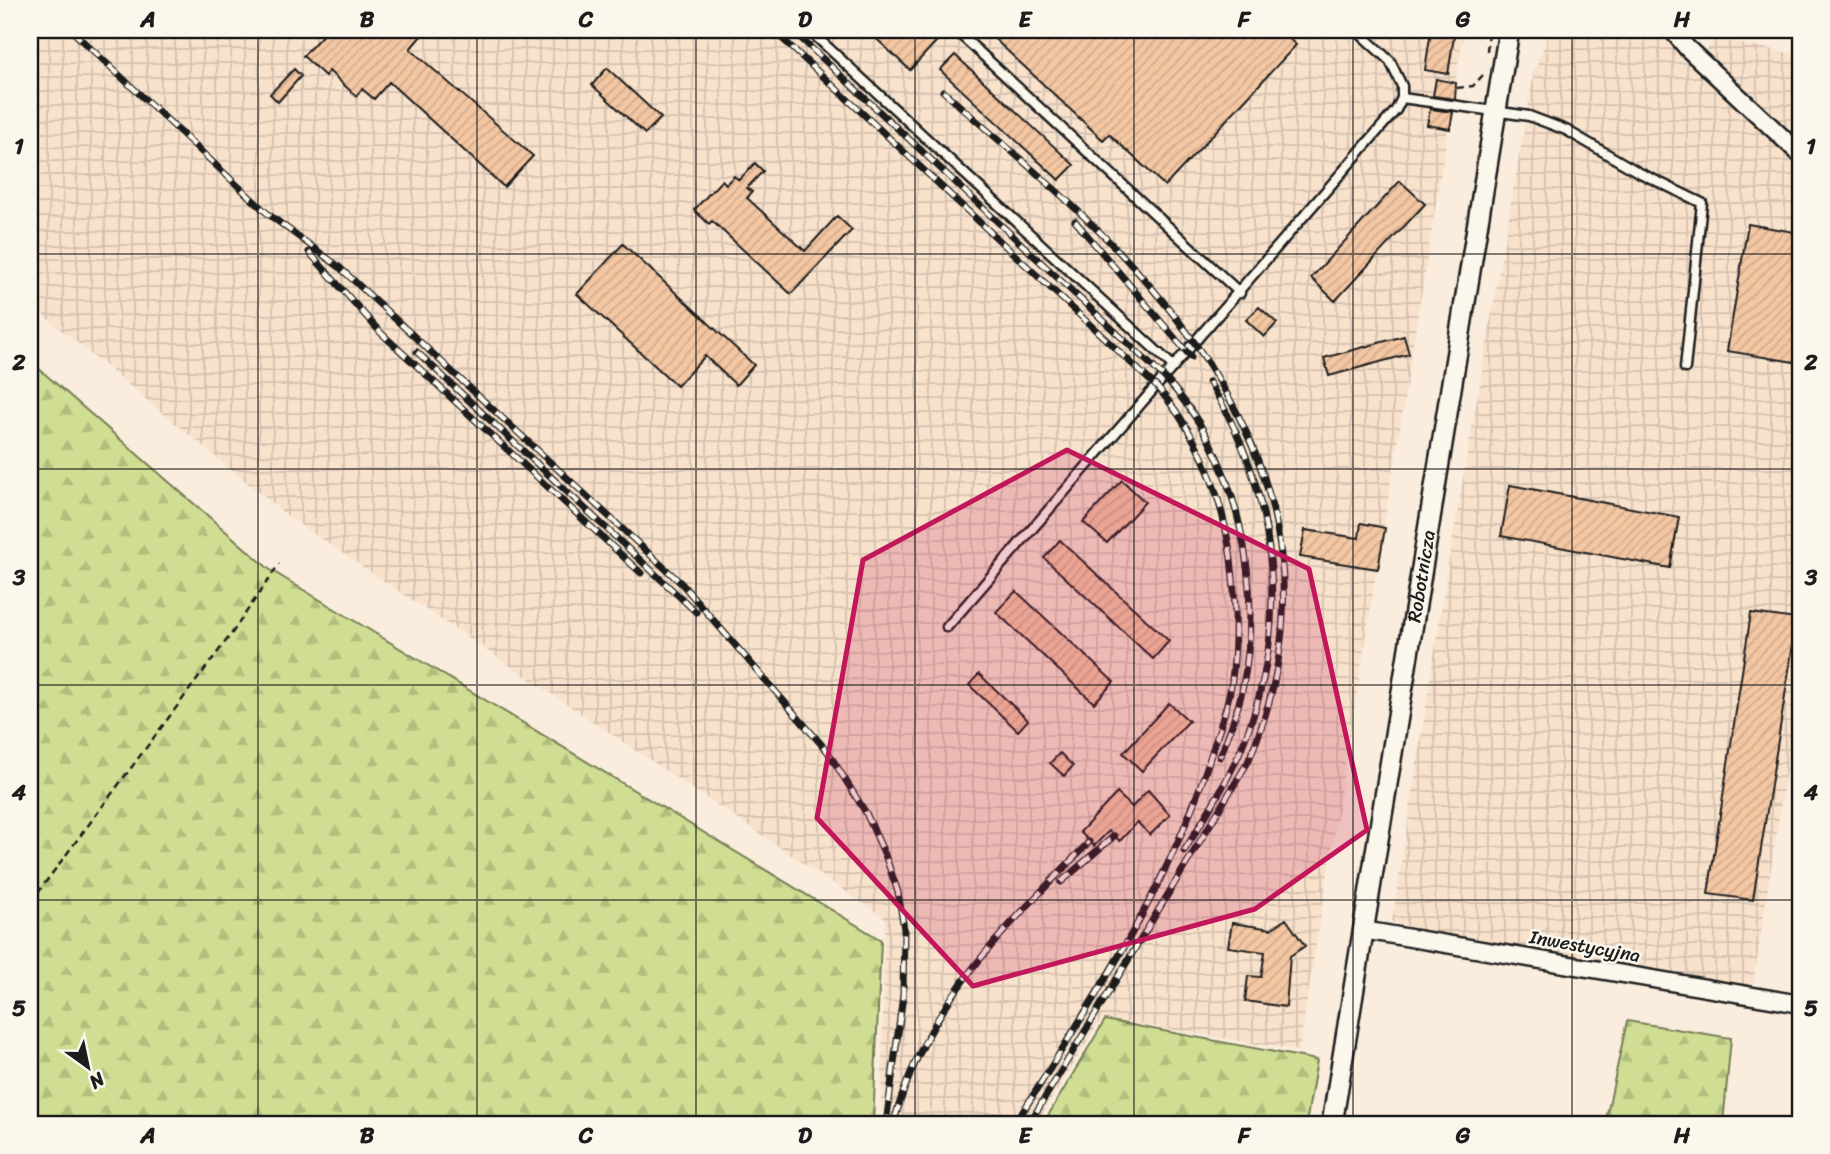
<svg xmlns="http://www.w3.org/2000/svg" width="1830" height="1154" font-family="Sriracha,sans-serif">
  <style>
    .industrial { fill: url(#industrial-grid) }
    .forest { fill: url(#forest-firs); stroke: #767d57; stroke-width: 2 }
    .building { fill: url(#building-hatch); stroke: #1c1c1c; stroke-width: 2 }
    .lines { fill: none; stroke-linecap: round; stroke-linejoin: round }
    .service-casing { stroke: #1c1c1c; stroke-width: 13 }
    .minor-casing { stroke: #1c1c1c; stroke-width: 21 }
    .tertiary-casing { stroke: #1c1c1c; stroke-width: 24 }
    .path { stroke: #1c1c1c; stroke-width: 2.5; stroke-dasharray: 7 5; stroke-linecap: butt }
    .service { stroke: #fbf7ec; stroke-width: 8 }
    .minor { stroke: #fbf7ec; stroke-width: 16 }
    .tertiary { stroke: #fbf7ec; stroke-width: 19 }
    .rail-casing { stroke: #1c1c1c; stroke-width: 7 }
    .rail { stroke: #fbf7ec; stroke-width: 4.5; stroke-dasharray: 13; stroke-linecap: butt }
    .marked { fill: #c2185b; fill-opacity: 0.2; stroke: #c2185b; stroke-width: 5; stroke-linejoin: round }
    .grid { fill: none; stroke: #1c1c1c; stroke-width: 2; stroke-opacity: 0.55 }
    .labels { text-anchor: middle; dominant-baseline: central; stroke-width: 5; stroke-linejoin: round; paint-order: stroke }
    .street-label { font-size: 19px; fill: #1c1c1c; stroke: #fbf7ec }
    .neatline { fill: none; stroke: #1c1c1c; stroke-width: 2.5 }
    .grid-label { font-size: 23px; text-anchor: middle; font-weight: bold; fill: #1c1c1c }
  </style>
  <defs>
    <pattern id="industrial-grid" width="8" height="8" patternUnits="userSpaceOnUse" patternTransform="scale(1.75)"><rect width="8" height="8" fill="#f8e2cc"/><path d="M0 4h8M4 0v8" fill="none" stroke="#d4c1af"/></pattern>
    <pattern id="forest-firs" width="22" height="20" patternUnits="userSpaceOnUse" patternTransform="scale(1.75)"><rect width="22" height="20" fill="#cfde92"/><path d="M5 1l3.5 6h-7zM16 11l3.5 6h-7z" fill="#b1be7d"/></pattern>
    <pattern id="building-hatch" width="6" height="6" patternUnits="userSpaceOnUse" patternTransform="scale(1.75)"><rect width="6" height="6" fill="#f4c7a3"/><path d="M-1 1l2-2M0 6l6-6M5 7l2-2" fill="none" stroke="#d1aa8c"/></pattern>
  </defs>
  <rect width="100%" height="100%" fill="#faeddd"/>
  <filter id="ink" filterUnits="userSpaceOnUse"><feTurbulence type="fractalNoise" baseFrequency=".0143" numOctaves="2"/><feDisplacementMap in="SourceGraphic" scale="14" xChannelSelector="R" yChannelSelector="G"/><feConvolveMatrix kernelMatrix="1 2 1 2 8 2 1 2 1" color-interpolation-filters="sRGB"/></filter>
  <g filter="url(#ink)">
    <!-- industrial -->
    <path class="industrial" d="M30 30H1464L1299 1051 1102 1018 1036 1124H910L881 1110 885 918 290 518 30 304Z
      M1550 30H1654L1800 167V679L1753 986 1442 935 1392 922 1449 560 1534 71Z
      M1715 39 1800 55V140L1706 51Z"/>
    <!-- forest -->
    <path class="forest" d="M30 361 269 569 881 940 873 1124H30Z
      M1105 1020 1317 1060 1306 1124H1043Z
      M1627 1021 1731 1038 1723 1124H1605Z"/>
    <!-- building -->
    <path class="building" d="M327 30H414L421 36 410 49 533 156 504 187 389 82 374 99 362 89 356 96 329 71 325 76 303 56Z
      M867 30H947L910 70Z
      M985 30H1280L1296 45 1165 186 1109 134 1103 140Z
      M1431 30H1455L1448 74 1425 70Z
      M955 55 1074 165 1059 180 940 70Z
      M607 68 661 118 645 134 592 85Z
      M294 69 301 76 278 102 270 94Z
      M1436 79 1456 83 1455 99 1433 96Z
      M1430 109 1453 112 1450 129 1427 125Z
      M755 163 763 171 747 188 752 192 747 198 805 251 837 216 852 230 791 294 712 221 709 224 694 210 722 180 726 184 734 176 739 180Z
      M1400 181 1425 204 1335 301 1311 278Z
      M1748 224 1800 233V363L1727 351Z
      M623 244 754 365 736 385 705 356 677 386 577 294Z
      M1259 307 1277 323 1264 337 1246 320Z
      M1404 336 1409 354 1329 376 1324 358Z
      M1122 480 1145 502 1107 543 1083 522Z
      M1510 485 1679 517 1670 568 1501 536Z
      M1361 523 1385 528 1378 569 1300 557 1305 530 1359 538Z
      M1060 540 1169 641 1153 659 1044 558Z
      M1016 591 1114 682 1094 703 996 612Z
      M1751 613 1797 619 1753 900 1708 894Z
      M979 674 1028 720 1018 731 969 685Z
      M1169 703 1189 721 1142 771 1123 753Z
      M1060 753 1073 766 1064 776 1050 763Z
      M1148 790 1170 815 1150 835 1137 822 1120 841 1109 831 1094 846 1080 832 1117 793 1132 807Z
      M1286 919 1305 946 1290 956 1286 1007 1245 1001 1248 976 1261 977 1265 952 1228 947 1232 923 1271 929Z"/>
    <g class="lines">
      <defs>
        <path id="service" d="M809 30 1174 367
          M962 36 1240 293
          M1402 98 1529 116 1566 130 1638 172 1702 203 1685 368
          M947 627 1396 110 1402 98V86L1390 61 1356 30"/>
        <path id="minor" d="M1672 30 1687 48 1800 154
          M1363 930 1800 1004"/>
        <g id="tertiary">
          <path id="s1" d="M1332 1124 1509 30"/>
        </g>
      </defs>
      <!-- service casing -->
      <use href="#service" class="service-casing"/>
      <!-- minor casing -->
      <use href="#minor" class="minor-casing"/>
      <!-- tertiary casing -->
      <use href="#tertiary" class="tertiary-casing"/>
      <!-- path -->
      <path class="path" d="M1487 51 1489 30
        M1457 88 1473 86 1483 75
        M30 903 232 633 279 564"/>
      <!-- service -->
      <use href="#service" class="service"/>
      <!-- minor -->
      <use href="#minor" class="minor"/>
      <!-- tertiary -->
      <use href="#tertiary" class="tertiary"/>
      <defs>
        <path id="rail" d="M71 30 268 214 338 266 682 584 828 752 866 813 885 855 898 892 904 929 903 995 886 1124
          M773 30 1157 387C1200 436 1222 495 1231 559 1236 600 1237 639 1232 680 1228 708 1217 735 1209 761 1166 894 1088 1007 1015 1124
          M792 30 1165 378C1239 458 1264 585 1242 691 1237 714 1228 736 1220 757
          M943 91C1003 145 1068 197 1123 256 1260 401 1331 568 1248 762L1029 1124
          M1075 221 1191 357
          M309 252 380 332 641 573
          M417 352 696 612
          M1184 851C1203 820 1224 788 1239 754 1292 631 1280 495 1209 382
          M1061 882 1114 836
          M895 1118C930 996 1005 930 1089 842"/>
      </defs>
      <!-- rail casing -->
      <use href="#rail" class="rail-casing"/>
      <!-- rail -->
      <use href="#rail" class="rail"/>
    </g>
  </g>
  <!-- marked area -->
  <path class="marked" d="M1067 450 1309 569 1367 830 1255 909 973 986 817 818 863 560Z"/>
  <!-- grid -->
  <path class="grid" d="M258 30V1124M477 30V1124M696 30V1124M915 30V1124M1134 30V1124M1353 30V1124M1572 30V1124M30 254H1800M30 469H1800M30 685H1800M30 900H1800"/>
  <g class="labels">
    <!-- street labels -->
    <g class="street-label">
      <text stroke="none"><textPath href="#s1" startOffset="555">Robotnicza</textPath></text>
      <text transform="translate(1585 946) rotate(10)">Inwestycyjna</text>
    </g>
  </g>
  <!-- margin -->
  <rect width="1830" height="1154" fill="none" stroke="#fbf7ec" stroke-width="77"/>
  <!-- north arrow -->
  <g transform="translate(88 1067) rotate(147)" stroke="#fbf7ec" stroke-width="5" paint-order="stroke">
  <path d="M0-5L12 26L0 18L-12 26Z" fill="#1c1c1c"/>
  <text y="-10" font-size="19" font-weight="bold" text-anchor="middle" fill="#1c1c1c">N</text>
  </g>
  <rect x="38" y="38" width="1754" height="1078" class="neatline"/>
  <g class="grid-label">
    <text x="148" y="27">A</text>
    <text x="367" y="27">B</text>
    <text x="586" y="27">C</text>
    <text x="805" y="27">D</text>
    <text x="1025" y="27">E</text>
    <text x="1244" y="27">F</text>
    <text x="1463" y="27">G</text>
    <text x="1682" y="27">H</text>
    <text x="19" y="154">1</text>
    <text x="1811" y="154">1</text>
    <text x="19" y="370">2</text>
    <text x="1811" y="370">2</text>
    <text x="19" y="585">3</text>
    <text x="1811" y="585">3</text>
    <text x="19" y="800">4</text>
    <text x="1811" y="800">4</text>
    <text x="19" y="1016">5</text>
    <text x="1811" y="1016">5</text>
    <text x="148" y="1143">A</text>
    <text x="367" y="1143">B</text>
    <text x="586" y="1143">C</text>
    <text x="805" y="1143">D</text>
    <text x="1025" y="1143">E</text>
    <text x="1244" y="1143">F</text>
    <text x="1463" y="1143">G</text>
    <text x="1682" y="1143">H</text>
  </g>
</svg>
